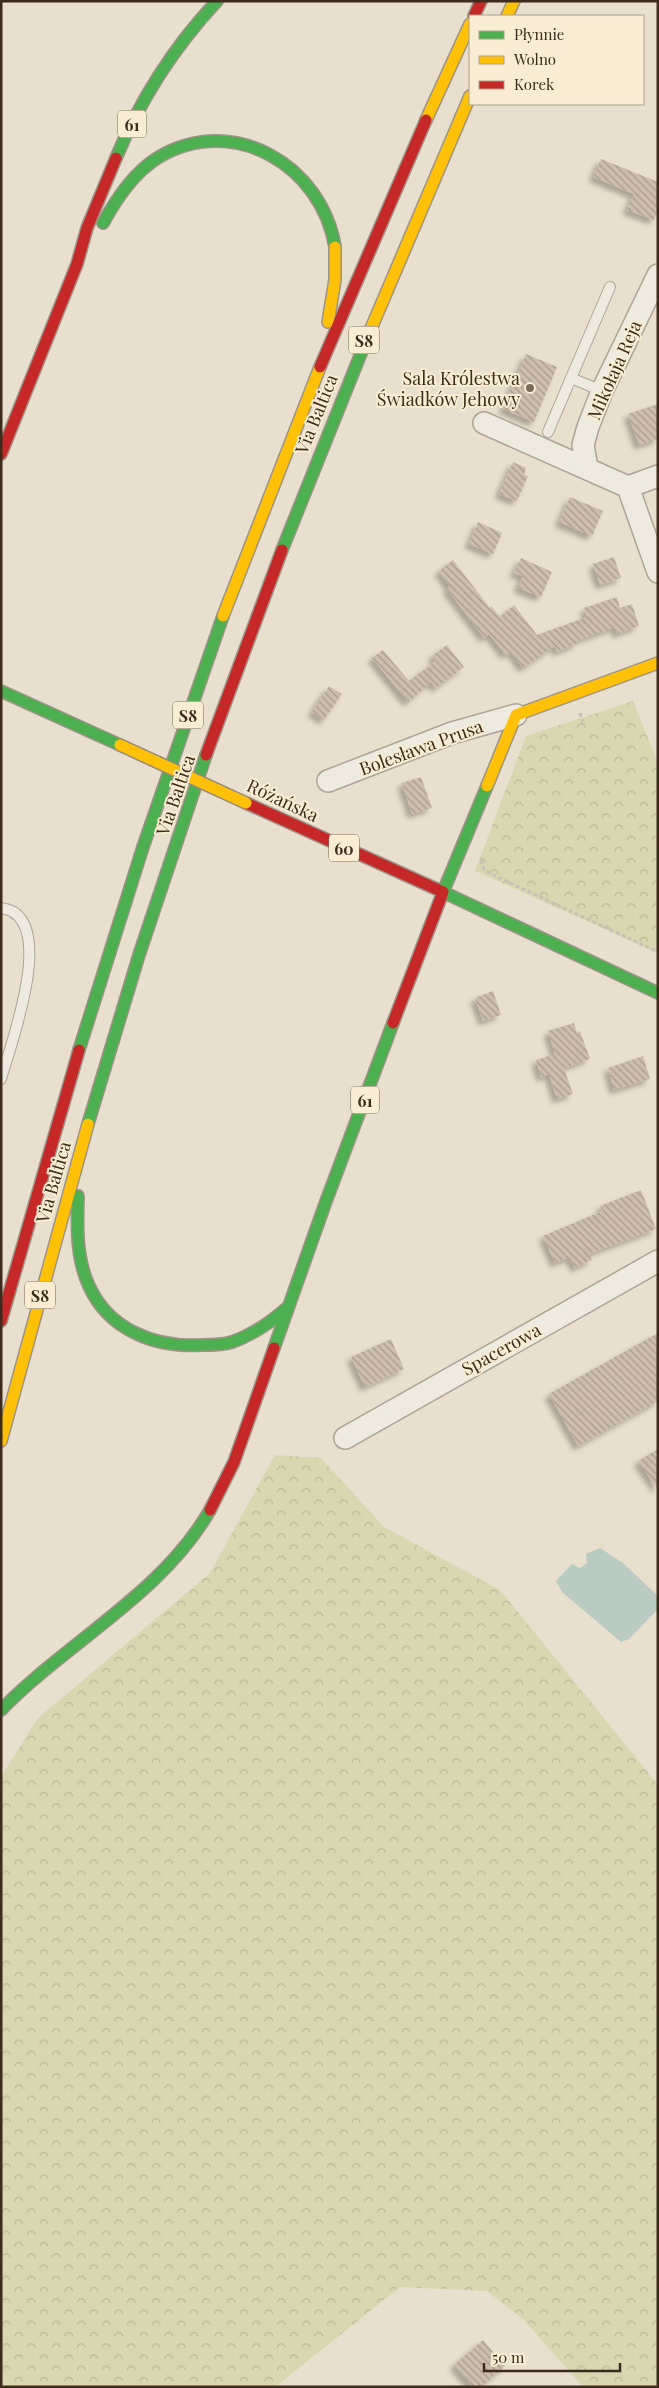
<svg xmlns="http://www.w3.org/2000/svg" width="659" height="2388" font-family="'Playfair Display',serif">
  <style>
    .forest { fill: url(#forest-crowns) }
    .water { fill: #baccc1 }
    .building { fill: url(#building-back-hatch); filter: url(#shadow) }
    .lines { fill: none; stroke-linecap: round; stroke-linejoin: round }
    .lane-casing { stroke: #ada497; stroke-width: 12 }
    .street-casing { stroke: #ada497; stroke-width: 24 }
    .fast-casing { stroke: #9d9386; stroke-width: 14 }
    .slow-casing { stroke: #9d9386; stroke-width: 14 }
    .jam-casing { stroke: #9d9386; stroke-width: 14 }
    .path { stroke: #c8c0b6; stroke-width: 3; stroke-dasharray: 4 2.5; stroke-linecap: butt }
    .lane { stroke: #efeae0; stroke-width: 10 }
    .street { stroke: #efeae0; stroke-width: 21 }
    .fast { stroke: #4caf50; stroke-width: 11 }
    .slow { stroke: #ffc107; stroke-width: 11 }
    .jam { stroke: #c62828; stroke-width: 11 }
    .slow-bridge-casing { stroke: #92897d; stroke-width: 14; stroke-linecap: butt }
    .slow-bridge { stroke: #ffc107; stroke-width: 11 }
    .poi-dot { fill: #796b5b; stroke: #f8edd3; stroke-width: 2 }
    .labels { text-anchor: middle; dominant-baseline: central; stroke-width: 4; stroke-linejoin: round; paint-order: stroke }
    .shield { fill: #f8edd3; stroke: #756654; stroke-width: 1 }
    .shield-label { font-size: 16px; font-weight: bold; fill: #3d2c1d }
    .street-label { font-size: 18px; fill: #3d2c1d; stroke: #f8edd3 }
    .poi-label { font-size: 18px; fill: #3d2c1d; stroke: #f8edd3; text-anchor: end }
  </style>
  <defs>
    <pattern id="forest-crowns" width="20" height="18" patternUnits="userSpaceOnUse" patternTransform="scale(1.25)"><rect width="20" height="18" fill="#d8d7af"/><path d="M2 6a3 3 0 1 1 6 0M12 15a3 3 0 1 1 6 0" fill="none" stroke="#bab996"/></pattern>
    <pattern id="building-back-hatch" width="6" height="6" patternUnits="userSpaceOnUse" patternTransform="scale(1.25)"><rect width="6" height="6" fill="#ccbdae"/><path d="M-1 5l2 2M0 0l6 6M5-1l2 2" fill="none" stroke="#a79a8d"/></pattern>
    <filter id="shadow"><feDropShadow dx="-4.5" dy="4.5" stdDeviation="2.5" flood-color="#0004"/></filter>
  </defs>
  <rect width="100%" height="100%" fill="#e8dfce"/>
  <!-- forest -->
  <path class="forest" d="M633 701 658 763V953L475 871 526 736Z
    M275 1455 321 1458 384 1527 500 1590 658 1785V2387H583L524 2320 487 2291 400 2287 275 2387H1V1777L37 1719 210 1573Z"/>
  <!-- water -->
  <path class="water" d="M600 1548 623 1563 658 1596V1609L629 1639 621 1642 562 1592 556 1581 572 1564 580 1568 587 1563 586 1554Z"/>
  <!-- building -->
  <path class="building" d="M601 159 658 182V210L654 220 627 210 634 194 593 177Z
    M526 354 557 367 534 422 503 409Z
    M658 404V439L639 445 628 414Z
    M513 462 526 468 524 475 528 476 517 501 499 494Z
    M570 497 603 511 592 536 559 522Z
    M478 522 502 533 493 554 469 544Z
    M614 557 621 578 600 585 593 564Z
    M521 558 552 572 541 597 518 588 523 576 514 573Z
    M453 560 490 608 491 606 500 617 514 605 537 635 587 617 584 608 617 597 620 608 632 604 639 626 617 634 615 627 576 641 577 644 557 652 555 646 523 668 511 651 506 655 489 634 484 638 447 589 450 587 439 571Z
    M447 645 464 667 436 688 431 682 408 702 372 658 383 650 409 681 436 661 432 656Z
    M329 686 342 694 324 720 312 712Z
    M421 777 432 808 412 814 402 783Z
    M493 991 501 1015 483 1021 475 998Z
    M574 1023 577 1033 580 1031 590 1059 564 1068 573 1094 557 1099 549 1074 541 1077 536 1060 555 1054 548 1031Z
    M643 1056 650 1079 614 1090 608 1068Z
    M641 1190 656 1229 589 1254 592 1260 575 1268 570 1257 555 1263 543 1236 602 1211 600 1206Z
    M658 1333V1401L578 1446 549 1394Z
    M391 1339 404 1369 365 1387 351 1357Z
    M658 1449V1490L638 1461Z
    M483 2340 505 2366 481 2387H473L454 2365Z"/>
  <g class="lines">
    <defs>
      <path id="lane" d="M602 391 571 378 610 287
        M548 432 571 378
        M1 908C60 915 10 1046 1 1079"/>
      <path id="street" d="M484 423 628 487 658 572
        M587 468 583 445 588 427 602 391 658 275
        M628 487 658 476
        M328 781 452 733 516 715
        M345 1438 658 1261"/>
      <path id="fast" d="M116 158C140 100 175 46 217 1
        M103 223C117 198 134 172 159 157 234 113 322 166 335 247
        M282 550 370 331
        M1 691 120 745
        M487 786 443 892 658 993
        M79 1050 143 847 223 616
        M88 1124 139 955 206 755
        M78 1196C77 1226 76 1258 89 1286 109 1330 155 1348 202 1345 212 1345 223 1345 232 1342 252 1335 271 1322 287 1308
        M274 1348 325 1204 393 1023
        M1 1710C67 1642 162 1594 210 1510"/>
      <path id="slow" d="M507 16 514 1
        M426 120 470 24
        M328 322 335 280V247
        M370 331 470 96
        M223 616 320 367
        M487 786 516 715 658 663
        M1 1441 88 1124"/>
      <path id="jam" d="M474 16 481 1
        M320 367 426 120
        M1 454 77 264 87 228 116 158
        M206 755 282 550
        M246 803 443 892
        M393 1023 443 892
        M1 1321 79 1050
        M210 1510 234 1462 274 1348"/>
    </defs>
    <!-- lane casing -->
    <use href="#lane" class="lane-casing"/>
    <!-- street casing -->
    <use href="#street" class="street-casing"/>
    <!-- fast casing -->
    <use href="#fast" class="fast-casing"/>
    <!-- slow casing -->
    <use href="#slow" class="slow-casing"/>
    <!-- jam casing -->
    <use href="#jam" class="jam-casing"/>
    <!-- path -->
    <path class="path" d="M580 713 583 722
      M481 860 484 869 489 873 658 952"/>
    <!-- lane -->
    <use href="#lane" class="lane"/>
    <!-- street -->
    <use href="#street" class="street"/>
    <!-- fast -->
    <use href="#fast" class="fast"/>
    <!-- slow -->
    <use href="#slow" class="slow"/>
    <!-- jam -->
    <use href="#jam" class="jam"/>
    <defs>
      <path id="slow-bridge" d="M120 745 246 803"/>
    </defs>
    <!-- slow-bridge casing -->
    <use href="#slow-bridge" class="slow-bridge-casing"/>
    <!-- slow-bridge -->
    <use href="#slow-bridge" class="slow-bridge"/>
  </g>
  <!-- markers -->
  <circle class="poi-dot" cx="530" cy="388" r="5"/>
  <g class="labels">
    <!-- shield labels -->
    <g class="shield">
      <rect x="118" y="110.5" width="28" height="27" rx="4"/>
      <rect x="349" y="326.5" width="30" height="27" rx="4"/>
      <rect x="173" y="701.5" width="30" height="27" rx="4"/>
      <rect x="329" y="834.5" width="30" height="27" rx="4"/>
      <rect x="351" y="1086.5" width="28" height="27" rx="4"/>
      <rect x="25" y="1281.5" width="30" height="27" rx="4"/>
    </g>
    <g class="shield-label">
      <text x="132" y="124">61</text>
      <text x="364" y="340">S8</text>
      <text x="188" y="715">S8</text>
      <text x="344" y="848">60</text>
      <text x="365" y="1100">61</text>
      <text x="40" y="1295">S8</text>
    </g>
    <!-- street labels -->
    <g class="street-label">
      <text transform="translate(614 370) rotate(-66)">Mikołaja Reja</text>
      <text transform="translate(316 414) rotate(-68)">Via Baltica</text>
      <text transform="translate(421 747) rotate(-20)">Bolesława Prusa</text>
      <text transform="translate(175 795) rotate(-71)">Via Baltica</text>
      <text transform="translate(283 800) rotate(25)">Różańska</text>
      <text transform="translate(53 1182) rotate(-74)">Via Baltica</text>
      <text transform="translate(501 1349) rotate(-29)">Spacerowa</text>
    </g>
    <!-- poi labels -->
    <g class="poi-label">
      <text x="520" y="378">Sala Królestwa<tspan x="520" dy="21">Świadków Jehowy</tspan></text>
    </g>
  </g>
  <!-- border -->
  <rect width="659" height="2388" fill="none" stroke="#3d2c1d" stroke-width="5"/>
  <!-- legend -->
  <rect x="469" y="15" width="175" height="90" fill="#f8edd3" stroke="#ada08a"/>
  <rect x="479" y="31" width="25" height="8" fill="#4caf50" stroke="#ada08a"/>
  <text x="514" y="40" font-size="15" fill="#3d2c1d">Płynnie</text>
  <rect x="479" y="56" width="25" height="8" fill="#ffc107" stroke="#ada08a"/>
  <text x="514" y="65" font-size="15" fill="#3d2c1d">Wolno</text>
  <rect x="479" y="81" width="25" height="8" fill="#c62828" stroke="#ada08a"/>
  <text x="514" y="90" font-size="15" fill="#3d2c1d">Korek</text>
  <!-- scale -->
  <path d="M484 2363v8h136v-8" fill="none" stroke="#3d2c1d" stroke-width="2.5"/>
  <text x="492" y="2363" font-size="15" fill="#3d2c1d" stroke="#f8edd3" stroke-width="4" paint-order="stroke">50 m</text>
</svg>
